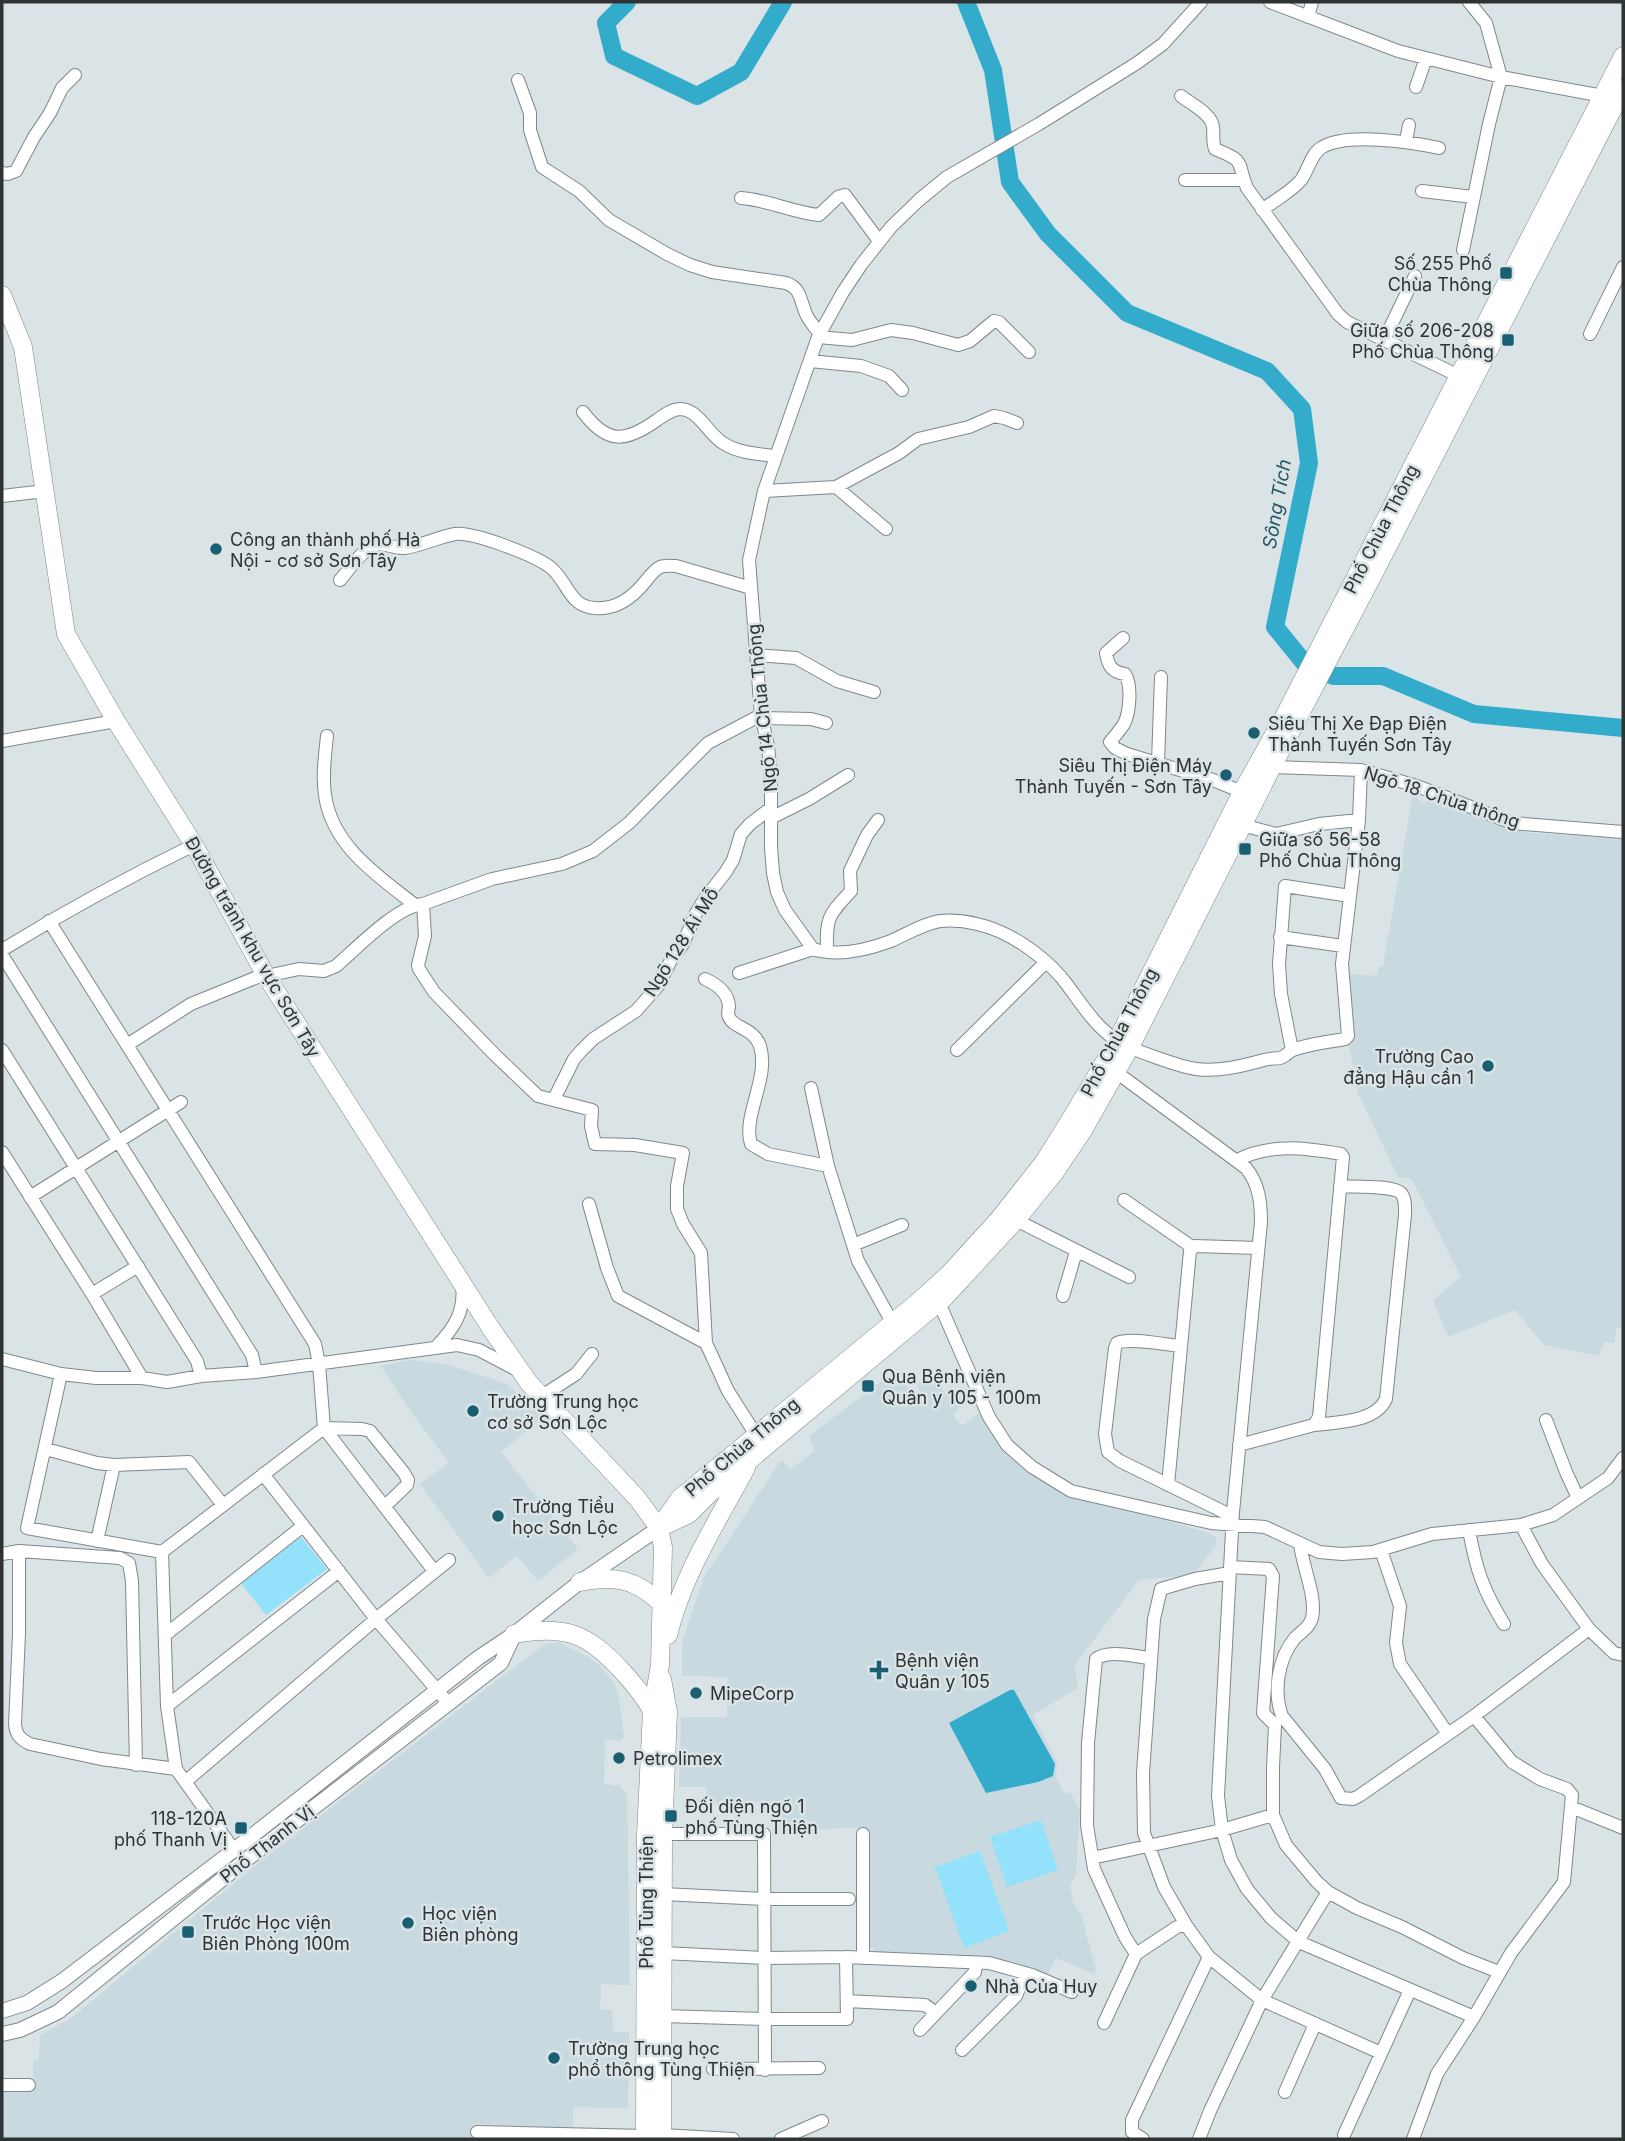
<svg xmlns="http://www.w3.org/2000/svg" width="1625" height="2141" font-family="Inter,sans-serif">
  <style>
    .built { fill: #c8dae0 }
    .green { fill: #93e1fa }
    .water { fill: #33accb }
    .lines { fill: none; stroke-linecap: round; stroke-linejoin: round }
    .river { stroke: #33accb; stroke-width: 18 }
    .minor-casing { stroke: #7f888b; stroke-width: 14 }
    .major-casing { stroke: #7f888b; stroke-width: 16 }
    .highway-casing { stroke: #7f888b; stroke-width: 19 }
    .minor { stroke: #fff; stroke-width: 12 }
    .major { stroke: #fff; stroke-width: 14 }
    .highway { stroke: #fff; stroke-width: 18 }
    .poi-dot { fill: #1a5f71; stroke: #dae3e6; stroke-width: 2.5 }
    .labels { text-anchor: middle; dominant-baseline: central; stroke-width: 5; stroke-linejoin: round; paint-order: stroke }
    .poi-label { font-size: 18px; fill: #2f3334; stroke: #dae3e6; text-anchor: start }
    .street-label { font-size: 18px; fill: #2f3334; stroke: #dae3e6 }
    .water-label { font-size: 19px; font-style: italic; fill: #285866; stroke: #dae3e6 }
  </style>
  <rect width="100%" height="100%" fill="#dae3e6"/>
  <!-- built -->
  <path class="built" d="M1413 794 1423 804 1429 799 1529 833 1623 838V1329L1617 1327 1614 1343 1604 1342 1599 1356 1544 1345 1515 1310 1448 1337 1433 1300 1461 1277 1411 1178 1398 1177 1358 1093 1348 1040 1346 974 1377 976 1379 966H1383Z
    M408 1360 446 1364 507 1384 543 1417 501 1452 578 1549 538 1581 517 1556 489 1578 420 1484 449 1463 406 1405 381 1366Z
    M895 1371 914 1395 920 1391 916 1385 929 1376 960 1407 953 1415 962 1426 983 1410 1006 1446 1071 1493 1206 1532 1216 1538 1217 1544 1193 1575 1139 1580 1075 1665 1078 1688 1033 1715 1057 1763 1056 1778 1065 1794 1070 1792 1080 1811 1076 1875 1070 1885 1073 1902 1081 1914 1096 1969 1094 1974 1056 1958 1047 1975 877 1954 874 1948H865L860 1828 773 1830 772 1802 707 1803 706 1787H679L681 1717H727V1677L682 1676V1642L703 1579 781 1460 791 1469 815 1451 809 1436Z
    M558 1642 590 1658 600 1666 615 1684 619 1698 624 1736 621 1741 605 1740 604 1784 620 1786 627 1795 630 1985 601 1984 600 2009 612 2010 613 2032H629L628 2108 573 2107V2128L473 2124 472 2139H2V2088L33 2087V2061L39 2060 40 2035 70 2019 256 1865 545 1644Z"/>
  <!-- green -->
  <path class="green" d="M301 1537 327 1569 266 1615 241 1583Z
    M1041 1820 1058 1870 1007 1887 990 1837Z
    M980 1851 1009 1931 964 1948 935 1867Z"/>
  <!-- water -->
  <path class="water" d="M1010 1690H1014L1055 1764 1053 1776 1038 1782 986 1793 949 1723Z"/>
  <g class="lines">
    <!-- river -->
    <path class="river" d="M627 2 606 23 614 56 697 96 741 72 783 2
      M966 2 993 70 1010 182 1048 234 1127 313 1267 371 1302 409 1309 463 1275 627 1306 665 1334 676H1383L1474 714 1623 728"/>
    <defs>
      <path id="minor" d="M1201 2 1163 44 1137 63 1039 124 947 177 919 200 891 227 861 265 843 292 818 337 764 491 749 560 761 715 768 746 771 778V847L773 873 777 892 785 910 813 949C838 957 867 950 891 941 907 934 922 924 940 921 952 920 965 921 977 924 1008 931 1040 953 1061 977 1079 999 1092 1024 1116 1040 1129 1049 1181 1067 1196 1069 1219 1072 1242 1066 1264 1060 1269 1058 1275 1059 1280 1058 1285 1057 1288 1052 1293 1050 1308 1044 1329 1042 1345 1039L1348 1036 1342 964 1359 820 1361 770
        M1270 2 1398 51 1501 77 1603 96
        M1308 17 1312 2
        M518 80 530 113V130L542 167 579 191 609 220 667 254 690 265 712 272 786 283C801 288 800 300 806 314 809 321 815 327 819 333
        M1416 87 1426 58
        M1181 96C1191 104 1212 114 1213 127 1214 136 1212 141 1215 149 1247 162 1236 161 1247 188L1338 314 1347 322 1459 376
        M1406 141 1409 125
        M2 173 8 174 16 171 34 137 50 113 62 88 75 75
        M1185 180H1244
        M1422 191 1473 197
        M741 198C768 200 792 212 819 215L838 197 845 195 879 241
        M1262 210C1275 200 1291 192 1301 180 1308 171 1311 154 1321 148 1345 132 1411 142 1439 148
        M1463 250 1489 124 1501 77 1486 23 1469 2
        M1590 334 1623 267
        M818 337 852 340 891 330 913 333 958 345 970 341 994 321 999 322 1029 352
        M1384 340 1415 276
        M810 361 861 366 889 376 902 390
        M583 412C607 444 625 443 657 420 664 415 672 409 681 409 699 410 709 435 723 443 738 453 758 454 776 456
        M836 487 886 529
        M764 491 836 487 899 453 918 439 969 427 994 416 1004 418 1017 423
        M2 496 45 491
        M340 580C349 570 360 552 373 546 385 541 392 549 404 548 421 546 438 537 455 534 474 532 534 555 550 567 568 581 569 607 595 608 616 610 632 598 645 582 649 577 654 570 660 567 665 565 671 566 676 566L751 588
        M1123 638 1106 653C1108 666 1112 672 1125 674 1132 685 1130 712 1124 724 1120 730 1115 736 1110 742L1115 748 1127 754 1213 780 1242 792
        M756 655 796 658 837 681 874 692
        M762 718 811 719 826 723
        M327 736C325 755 322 776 325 795 332 846 378 876 415 905
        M2 741 116 721
        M1158 762 1161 677
        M1267 765 1272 767 1361 770 1417 786 1512 823 1623 832
        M771 818 809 799 848 775
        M1242 825 1276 834 1319 824 1359 820
        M423 904 425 936 418 965 419 969 434 992 495 1055 538 1096 592 1110 591 1126 595 1144 635 1145 683 1153 677 1186V1209L683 1224 701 1253 706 1343 728 1391 756 1435
        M49 921 315 1344 319 1364 324 1428 434 1571
        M1280 937 1343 946
        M2 950C64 912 128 877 194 845
        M827 952C826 917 828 916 851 891L850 871 867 835 878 820
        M2 955 252 1355 256 1372
        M739 973 813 949
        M705 979C716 984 728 992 729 1006 729 1009 727 1014 729 1017 733 1028 754 1028 760 1046 770 1078 742 1116 751 1144L768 1154 828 1166
        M127 1045 191 1004 265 974 271 975 299 969 324 971 336 966C357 948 397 906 423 904L492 879 562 864 593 851 629 823 708 743 761 715
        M2 1050 197 1361 201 1376
        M957 1050 1046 962
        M1292 1050 1281 994 1279 964 1285 886 1350 896
        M1116 1072 1246 1168C1259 1184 1261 1202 1261 1222L1233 1512 1218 1796 1222 1830 1231 1860 1247 1889 1271 1918 1299 1942 1474 2017
        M811 1088 828 1166 858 1261 892 1322
        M554 1099 574 1059 581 1051 593 1039 636 1011 658 986 671 960 683 944 696 913 706 897 725 873 733 860 741 834 750 824 771 808
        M2 1152 92 1294 142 1378
        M1237 1160C1271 1143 1305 1148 1341 1154L1343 1157 1319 1417 1314 1425 1239 1445
        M30 1197 181 1102
        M1124 1200 1192 1247
        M589 1204 607 1268 618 1296 706 1343
        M1016 1220 1129 1277
        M853 1245 902 1225
        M92 1294 138 1266
        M1063 1296 1076 1252
        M937 1298 989 1417 1007 1445 1032 1467 1071 1491 1211 1523 1265 1527 1319 1552 1342 1554 1373 1552 1432 1534 1521 1525 1553 1515 1608 1478 1623 1458
        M437 1346C455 1327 465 1311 462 1285
        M1181 1346C1165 1345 1131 1337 1117 1343L1115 1348 1105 1434 1108 1452 1120 1461 1232 1516
        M2 1359 61 1374 96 1378H142L167 1382 201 1376 256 1372 457 1345 479 1350 519 1371
        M61 1374 27 1528 162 1552 324 1428 362 1429 370 1431 404 1473 408 1480 407 1485 385 1506
        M542 1396 576 1374 592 1354
        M1546 1420 1566 1472 1578 1498
        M1314 1425C1336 1422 1375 1423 1386 1399L1405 1215C1405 1208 1406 1199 1401 1193 1392 1185 1353 1187 1340 1186
        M46 1449 97 1463 114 1465 189 1462 223 1505
        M263 1474 376 1619 449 1704
        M1168 1485 1190 1251 1195 1246 1258 1248
        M1469 1530C1476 1569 1483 1590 1504 1624
        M97 1541 114 1465
        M1300 1543C1302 1566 1317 1596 1312 1618 1310 1627 1301 1632 1295 1638 1278 1658 1273 1692 1282 1716L1325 1769 1341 1798 1353 1799 1359 1796 1474 1716
        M1381 1550 1400 1606 1396 1643 1400 1664 1448 1734
        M19 1551V1634L15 1724C16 1735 20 1739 30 1744L101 1759 176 1769
        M162 1552 167 1706 176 1769 234 1850
        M2 1554 19 1551 120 1558 129 1563 132 1581 136 1765
        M1230 1567 1269 1569 1273 1576 1263 1713 1275 1725 1273 1767V1815L1286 1845 1317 1882 1328 1892 1357 1908 1402 1927 1463 1958 1499 1972
        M1589 1629 1614 1653 1623 1655
        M165 1635 303 1526
        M167 1706 339 1571
        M185 1782 376 1619 449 1560
        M1571 1807 1623 1828
        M663 1834H764L765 2070
        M863 1834V1958
        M1092 1858 1222 1830 1273 1815
        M663 1894 764 1899H849
        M1186 1925 1164 1887 1144 1833 1143 1773 1154 1619 1161 1589 1195 1579 1230 1573
        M663 1953 765 1958 846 1957 989 1963 1032 1975 1072 1992
        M1136 1954 1125 1937 1094 1869 1087 1825 1088 1743 1096 1659C1109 1649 1135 1657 1151 1658
        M847 2001 925 2005 936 2013
        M662 2016 765 2019H847L846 1957
        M1104 2023 1136 1954 1177 1927 1186 1925 1209 1957 1262 2000 1381 2053
        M920 2030 975 1972 976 1963
        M962 2050 1016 1996 1025 1973
        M713 2069 819 2068
        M2 2085H29
        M1285 2092 1315 2024
        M477 2132 645 2136
        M662 2135 733 2139
        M1344 2135 1410 1990
        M781 2139 822 2121
        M1143 2139 1132 2132V2120L1209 1957
        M1199 2139 1210 2111 1262 2000 1328 1892
        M1413 2139 1437 2074 1474 2017 1511 1953 1564 1882 1572 1795 1567 1789 1540 1779 1512 1762 1474 1716 1589 1629 1542 1564 1521 1525"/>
      <path id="major" d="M2 2011 27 2003 62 1981 234 1850 478 1658 514 1634 580 1582 659 1528
        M2 2034 20 2030 58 2012 247 1859 501 1663 514 1635"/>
      <path id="highway" d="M2 295 23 347 66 634 116 721 194 845 265 974 490 1327 529 1383 637 1498 659 1528 663 1547 660 1665 652 1711 646 1835 645 2139
        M663 1526 689 1514 710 1493 945 1297 1016 1220 1055 1172 1082 1132 1130 1047 1272 767 1374 573 1623 89
        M659 1528 680 1498 918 1302 949 1274 999 1219 1044 1162 1072 1117 1117 1041 1242 792 1285 715 1623 56
        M580 1582C615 1575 635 1579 661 1603
        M514 1634C566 1625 587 1633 622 1671 633 1683 645 1697 652 1711H655
        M668 1635C683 1574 717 1522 746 1468
        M662 2139 663 1834 668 1712 662 1679"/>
    </defs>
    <!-- minor casing -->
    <use href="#minor" class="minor-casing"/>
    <!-- major casing -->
    <use href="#major" class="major-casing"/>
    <!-- highway casing -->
    <use href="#highway" class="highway-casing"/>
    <!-- minor -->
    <use href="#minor" class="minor"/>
    <!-- major -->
    <use href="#major" class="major"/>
    <!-- highway -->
    <use href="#highway" class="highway"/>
  </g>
  <!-- markers -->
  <g class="poi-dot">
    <rect x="1499" y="266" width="14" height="14" rx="3.5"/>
    <rect x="1501" y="333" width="14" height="14" rx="3.5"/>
    <circle cx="216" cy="549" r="7"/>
    <circle cx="1254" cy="733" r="7"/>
    <circle cx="1226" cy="775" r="7"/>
    <rect x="1238" y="842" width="14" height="14" rx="3.5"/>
    <circle cx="1488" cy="1066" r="7"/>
    <rect x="861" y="1379" width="14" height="14" rx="3.5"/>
    <circle cx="473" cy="1411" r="7"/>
    <circle cx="498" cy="1516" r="7"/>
    <path d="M875.5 1659.5h7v7h7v7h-7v7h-7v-7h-7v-7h7z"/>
    <circle cx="696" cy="1693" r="7"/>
    <circle cx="619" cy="1758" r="7"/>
    <rect x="664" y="1809" width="14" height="14" rx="3.5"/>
    <rect x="234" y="1821" width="14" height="14" rx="3.5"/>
    <circle cx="408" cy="1923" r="7"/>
    <rect x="181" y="1925" width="14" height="14" rx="3.5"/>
    <circle cx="971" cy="1986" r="7"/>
    <circle cx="554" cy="2058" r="7"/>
  </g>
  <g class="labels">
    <!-- poi labels -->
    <g class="poi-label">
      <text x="1492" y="263" text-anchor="end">Số 255 Phố<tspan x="1492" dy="21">Chùa Thông</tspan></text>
      <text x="1494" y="330" text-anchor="end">Giữa số 206-208<tspan x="1494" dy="21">Phố Chùa Thông</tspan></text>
      <text x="230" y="539">Công an thành phố Hà<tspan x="230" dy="21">Nội - cơ sở Sơn Tây</tspan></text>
      <text x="1268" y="723">Siêu Thị Xe Đạp Điện<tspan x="1268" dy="21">Thành Tuyến Sơn Tây</tspan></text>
      <text x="1212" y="765" text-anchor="end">Siêu Thị Điện Máy<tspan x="1212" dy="21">Thành Tuyến - Sơn Tây</tspan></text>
      <text x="1259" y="839">Giữa số 56-58<tspan x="1259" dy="21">Phố Chùa Thông</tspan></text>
      <text x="1474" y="1056" text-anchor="end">Trường Cao<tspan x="1474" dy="21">đẳng Hậu cần 1</tspan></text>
      <text x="882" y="1376">Qua Bệnh viện<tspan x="882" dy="21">Quân y 105 - 100m</tspan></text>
      <text x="487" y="1401">Trường Trung học<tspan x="487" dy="21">cơ sở Sơn Lộc</tspan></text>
      <text x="512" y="1506">Trường Tiểu<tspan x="512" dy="21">học Sơn Lộc</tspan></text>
      <text x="895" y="1660">Bệnh viện<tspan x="895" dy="21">Quân y 105</tspan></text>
      <text x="710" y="1693">MipeCorp</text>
      <text x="633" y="1758">Petrolimex</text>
      <text x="685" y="1806">Đối diện ngõ 1<tspan x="685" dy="21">phố Tùng Thiện</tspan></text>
      <text x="227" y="1818" text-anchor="end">118-120A<tspan x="227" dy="21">phố Thanh Vị</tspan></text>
      <text x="422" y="1913">Học viện<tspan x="422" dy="21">Biên phòng</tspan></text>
      <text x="202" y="1922">Trước Học viện<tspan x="202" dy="21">Biên Phòng 100m</tspan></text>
      <text x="985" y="1986">Nhà Của Huy</text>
      <text x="568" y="2048">Trường Trung học<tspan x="568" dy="21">phổ thông Tùng Thiện</tspan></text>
    </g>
    <!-- street labels -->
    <g class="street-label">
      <text transform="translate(1381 529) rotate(-63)">Phố Chùa Thông</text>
      <text transform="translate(762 708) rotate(-96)">Ngõ 14 Chùa Thông</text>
      <text transform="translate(1442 797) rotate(18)">Ngõ 18 Chùa thông</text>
      <text transform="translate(681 942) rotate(-58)">Ngõ 128 Ái Mỗ</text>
      <text transform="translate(253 947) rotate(60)">Đường tránh khu vực Sơn Tây</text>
      <text transform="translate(1119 1032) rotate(-62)">Phố Chùa Thông</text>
      <text transform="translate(742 1447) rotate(-40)">Phố Chùa Thông</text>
      <text transform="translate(267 1844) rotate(-38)">Phố Thanh Vị</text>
      <text transform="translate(646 1902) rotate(-90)">Phố Tùng Thiện</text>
    </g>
    <!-- water labels -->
    <g class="water-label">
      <text transform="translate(1277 504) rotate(-80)">Sông Tích</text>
    </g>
  </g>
  <!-- border -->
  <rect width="1625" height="2141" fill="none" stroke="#2f3334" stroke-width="7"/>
</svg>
